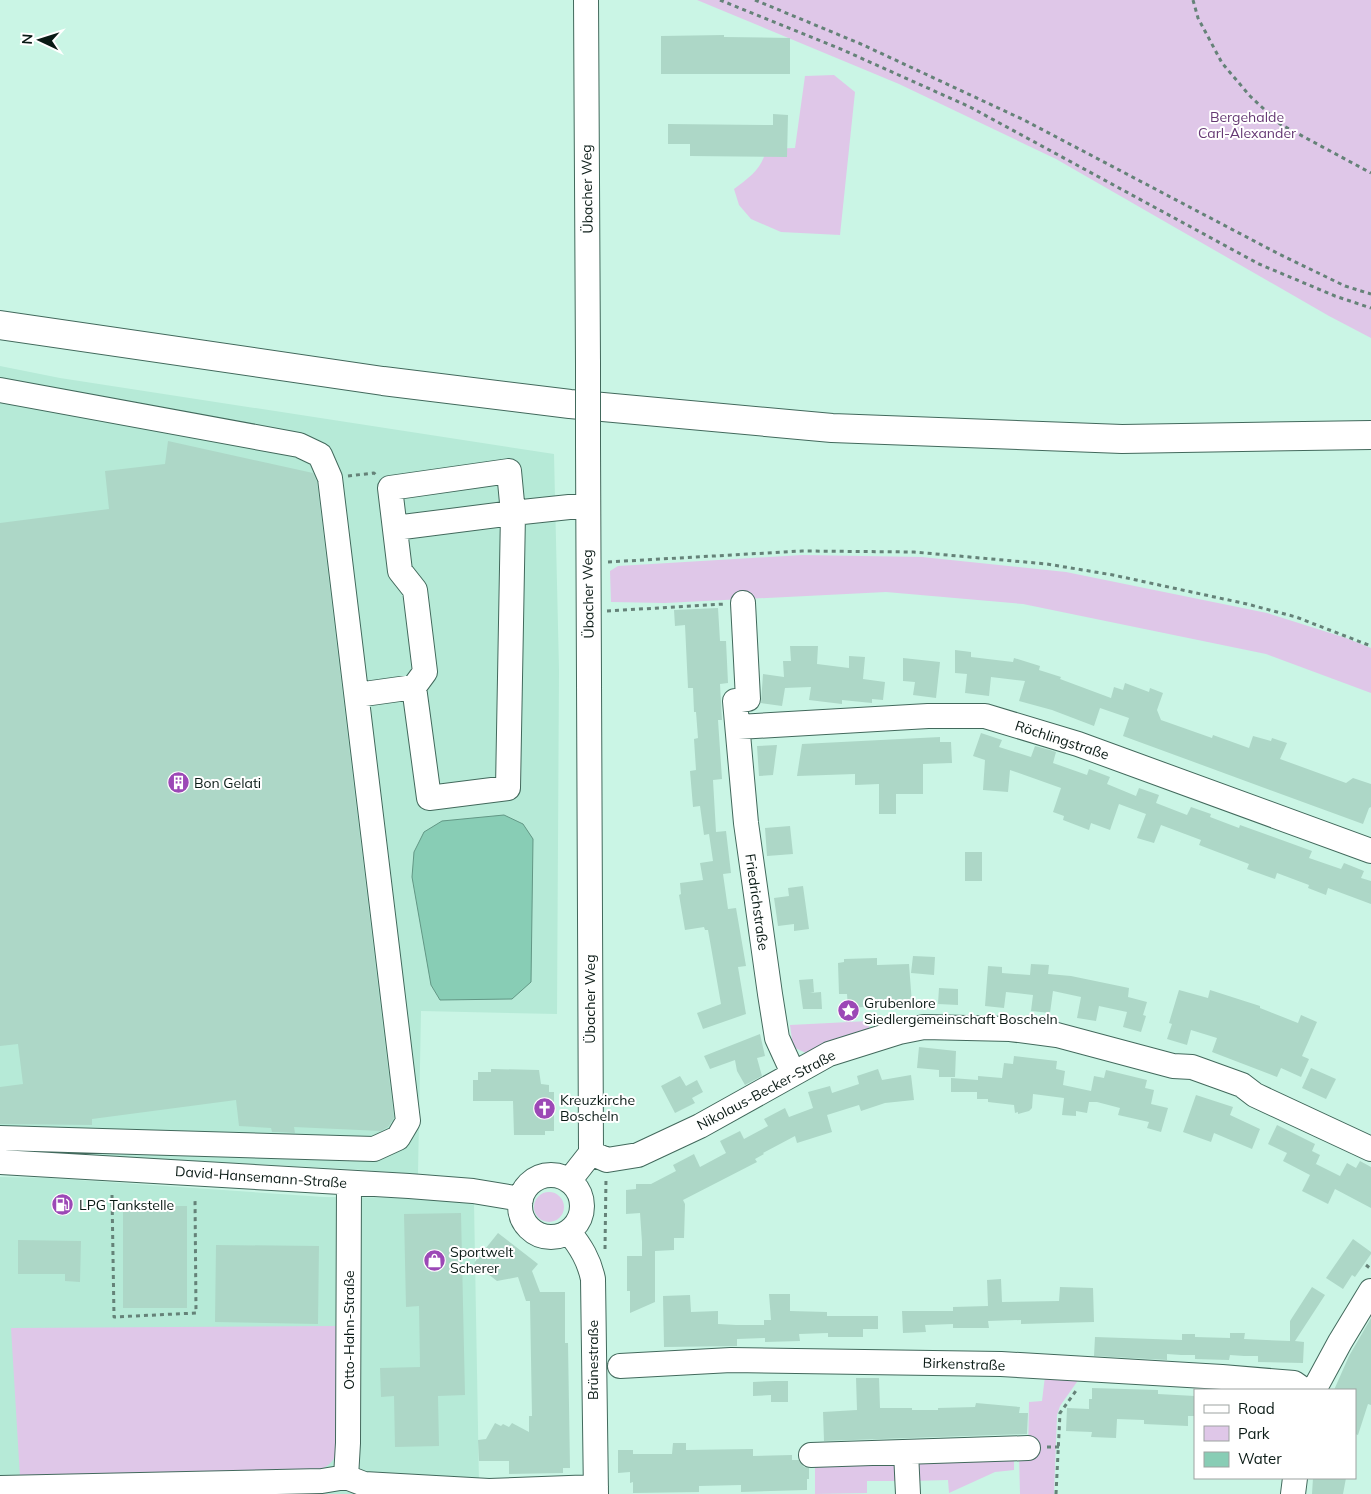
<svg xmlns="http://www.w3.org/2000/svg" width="1371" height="1494" font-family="Mulish,sans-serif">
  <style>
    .built { fill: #b6ead7 }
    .green { fill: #dfc7e8 }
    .water { fill: #88cdb5; stroke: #629785 }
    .building { fill: #add7c7 }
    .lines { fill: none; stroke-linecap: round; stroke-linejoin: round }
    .minor-casing { stroke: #42695c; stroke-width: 26 }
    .major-casing { stroke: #42695c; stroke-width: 30 }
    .path { stroke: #658278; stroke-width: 3; stroke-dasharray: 4 4; stroke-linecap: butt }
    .minor { stroke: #fff; stroke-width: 24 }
    .major { stroke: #fff; stroke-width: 28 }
    .minor-bridge-casing { stroke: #42695c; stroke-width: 26; stroke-linecap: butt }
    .minor-bridge { stroke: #fff; stroke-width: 24 }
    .labels { text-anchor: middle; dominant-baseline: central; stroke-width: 4; stroke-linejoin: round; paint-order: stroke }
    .park-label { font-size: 14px; fill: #653873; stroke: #fff }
    .street-label { font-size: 14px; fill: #0a1a15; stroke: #fff }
    .poi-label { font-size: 14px; fill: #0a1a15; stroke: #fff; text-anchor: start }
  </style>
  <rect width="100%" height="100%" fill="#caf5e5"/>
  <!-- built -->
  <path class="built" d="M0 366 60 378 554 454 559 670 557 1014 421 1011 418 1174 349 1169 0 1151Z
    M0 1177 48 1178 324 1197 409 1198 474 1202 479 1484 360 1477 354 1494H0Z"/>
  <!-- green -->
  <path class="green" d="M697 0H1371V338L1329 316 1056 159 899 84Z
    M834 75 855 92 840 235 781 232 751 219 739 205 734 189C749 178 763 168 766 149L795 148 805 76Z
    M802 555 922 557 1066 572 1267 613 1346 638 1371 648V693L1266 654 1023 604 886 592 665 603 611 602 610 571 618 566Z
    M869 1021V1029L806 1053 793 1047 790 1025Z
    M534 1207a15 15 0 1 1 30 0a15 15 0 1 1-30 0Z
    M338 1326V1451C333 1462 329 1466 318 1470L20 1477 11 1328Z
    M1045 1376 1079 1379 1060 1406 1057 1415 1054 1494H1020L1019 1456 1028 1455 1029 1402 1042 1401Z
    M1014 1455V1470L995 1472 949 1493 948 1480 911 1481 915 1462Z
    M892 1458 903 1481H867V1493L815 1494V1459Z"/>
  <!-- water -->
  <path class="water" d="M504 815 523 824 533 839 531 982 512 999 440 1000 431 985 412 877 414 852 424 832 442 821Z"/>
  <!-- building -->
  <path class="building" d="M724 35V37L790 38V74H661V36Z
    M773 114 788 115 787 157 690 156V144H668V124L773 125Z
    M168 441 313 473 317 482 394 1118 388 1127 381 1131 294 1127 295 1133 278 1132H272L271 1128 239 1126 236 1100 92 1119V1125L0 1124V1087L23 1084 18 1044 0 1046V523L109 509 105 471 165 464Z
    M718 608 720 641H726L728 683 720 684 722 720H718L722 779 713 780 716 832 726 831 731 873 723 874 728 909 736 908 746 966 738 967 746 1014 703 1029 697 1013 721 1004 708 930H705L704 927 685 930 679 895 681 894 680 883 703 880 700 863 713 861 709 834 704 835 700 806 693 807 690 771 696 770 694 739 698 738 696 712H694L693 688H688L685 625 675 626 674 610Z
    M790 646H818L817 664 849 668V656L865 657 863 679 885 682 883 700 872 699V703L842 700V704L809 700 811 687 785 688 782 706 761 703 763 674 784 677 783 661H791Z
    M955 650 971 652V657L1013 662 1014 658 1040 666 1039 670 1061 677 1060 679 1111 698 1114 687 1123 690 1125 683 1149 692 1150 688 1163 693 1157 710 1161 720 1212 738 1213 735 1249 748 1253 736 1271 741 1272 738 1287 743 1280 759 1346 783 1353 778 1371 784V807L1369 808 1363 824 1123 736 1129 718 1100 708 1094 726 1052 710 1019 701 1025 681 991 677 989 696 965 693 967 674 955 673Z
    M903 658 940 662 936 698 913 695 915 682 903 681Z
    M981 733 1002 740 999 747 1031 757 1035 746 1050 750 1056 752 1053 763 1087 775 1089 769 1110 777 1107 784 1136 796 1139 788 1159 795 1156 803 1187 815 1191 807 1211 814 1210 817 1239 828 1240 825 1312 851 1309 858 1341 869 1344 863 1364 871 1361 878 1371 881V904L1328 888 1326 895 1308 888 1309 885 1277 873 1275 879 1247 869 1249 864 1199 845 1201 840 1161 825 1154 843 1137 838 1146 814 1119 804 1110 830 1091 823 1089 830 1063 820 1064 816 1053 812 1061 788 1010 770 1008 792 983 790 985 760 973 756Z
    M940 737V742H951L952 763 923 764V794H896V814H879V784L855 785V774L797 776 802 744Z
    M777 745 773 775 759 776 757 746Z
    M790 826 793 854 767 856 765 828Z
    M965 852H982V881H965Z
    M803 886 809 929 794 931V924L778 926 774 898 789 896 788 888Z
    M913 956 935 957 934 975 911 973Z
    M877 958V965L909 964 912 1004 848 1008 847 994H839L838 963 844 962V959Z
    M1031 964 1049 965 1048 974 1071 976 1129 988 1128 997 1147 1002 1143 1015 1146 1016 1141 1032 1123 1027 1127 1012 1099 1006 1096 1021 1077 1018 1081 997 1053 991 1050 1013 1031 1011 1033 995 1006 992 1004 1008 985 1006 988 966 1002 967V973L1030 975Z
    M813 979 814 992 810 993 821 992 822 1009H803L799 980Z
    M939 988 958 989V1005L938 1004Z
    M1179 990 1208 998 1210 990 1260 1006V1008L1298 1023 1301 1015 1317 1022 1302 1056 1309 1059 1301 1077 1281 1068 1277 1077 1212 1052 1217 1038 1191 1030 1187 1045 1167 1039 1172 1024 1169 1023Z
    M760 1034 765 1056 757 1058 762 1076 745 1085 737 1071 735 1060 710 1069 704 1056Z
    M919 1047 956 1051 955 1077H939V1070L917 1068Z
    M1014 1056 1057 1061 1056 1069 1065 1071 1063 1085 1091 1091 1094 1076 1104 1078 1106 1070 1147 1080 1145 1088 1154 1090 1151 1104 1168 1108 1161 1132 1147 1128 1149 1122 1118 1115 1120 1108 1097 1102H1089L1087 1113 1076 1111V1116L1062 1115 1064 1098 1033 1094 1032 1108 1029 1111 1018 1114V1112L1015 1113 1014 1105 988 1102V1099H977V1092H951V1078L978 1080V1076L1002 1078 1004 1063 1013 1064Z
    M1311 1068 1336 1079 1326 1099 1302 1088Z
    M491 1069 539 1070 541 1084 549 1085V1092H554V1131H545V1135H514L513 1101H473V1080H478V1072H491Z
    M878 1069 882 1080 911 1075 914 1100 885 1103 861 1111 859 1105 827 1115 832 1132 797 1143 795 1136 763 1153 764 1154 755 1159 757 1162 683 1200 685 1204 684 1238H674V1250L655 1251V1302L630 1313V1291H627V1256H642V1242L640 1213 626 1214V1190L636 1189V1184H651L676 1171 673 1165 694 1154 700 1167 726 1153 720 1141 740 1131 744 1139 768 1126 764 1119 785 1108 789 1117 813 1108 808 1092 830 1086 832 1093 859 1084 857 1076Z
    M680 1076 686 1086 697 1080 703 1092 692 1098 695 1103 675 1113 661 1086Z
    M1196 1095 1233 1107 1230 1115 1260 1129 1252 1149 1214 1133 1211 1142 1183 1132Z
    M1277 1125 1315 1144 1312 1151 1320 1155 1315 1166 1316 1164 1340 1176 1347 1163 1356 1168 1360 1161 1371 1167V1208L1335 1189 1328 1204 1302 1191 1310 1175 1283 1161 1287 1153 1268 1144Z
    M123 1206H187V1308H123Z
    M461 1213 465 1395 438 1396 439 1446 395 1447 394 1396 381 1397 380 1368 420 1367 419 1306 406 1307 404 1214Z
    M498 1233 538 1264 532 1271 540 1292H565V1343H568L570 1468H563V1473L509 1474V1461H479L478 1440 486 1439 495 1423 501 1426 503 1424 509 1427 512 1423 529 1432V1416H532L530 1301H526L518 1277 497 1281 474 1263Z
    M1353 1239 1371 1252V1254L1355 1277 1352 1275 1343 1289 1326 1278Z
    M18 1240 81 1241 80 1282 65 1281V1274H18Z
    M216 1245 319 1246 318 1324 215 1322Z
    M1001 1279 1002 1302 1059 1301 1060 1287 1093 1288 1094 1322 1021 1324V1320L988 1321 989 1328H953V1324L925 1325 926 1332 903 1333 902 1311H953V1307L988 1306 987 1280Z
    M1312 1287 1325 1295 1295 1341 1304 1342 1303 1363 1258 1362V1356H1244L1230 1355 1229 1360 1195 1359V1355H1181L1167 1354V1360L1094 1356 1095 1337 1182 1340V1334H1195V1337L1230 1338V1333H1245L1244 1339 1290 1341V1321Z
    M769 1294H790V1311L827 1312V1316H878V1329H863V1337H828V1333L799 1334 800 1341 765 1342V1338L737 1339V1346L664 1347 663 1296 690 1295 691 1312 718 1311V1324L736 1325H764V1320H771Z
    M1371 1318V1405L1368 1404 1358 1435 1355 1434V1390H1334L1349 1356Z
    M856 1378H879L880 1408H912V1410H938V1408L975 1407 976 1403 1020 1407 1019 1413H1028L1027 1434 824 1441 823 1412 857 1410Z
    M775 1381H788V1402H771V1395L753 1396V1382Z
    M1092 1388 1158 1390V1394L1195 1396V1416H1188V1426L1144 1424V1420L1117 1419 1116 1438 1091 1437 1092 1432 1066 1431 1067 1408 1089 1409V1399H1092Z
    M673 1443H686V1450L753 1449V1456L792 1455V1460H799L804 1467 809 1468V1479H807V1490L741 1492V1485L699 1486V1492L633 1493V1482L630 1483V1472L618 1473V1450H633V1454H672Z
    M1313 1478H1346L1343 1494H1312Z"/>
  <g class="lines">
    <defs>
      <path id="minor" d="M586 0 588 363
        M0 390 299 445 320 455 330 478 408 1121 398 1138 374 1149 0 1138
        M395 528 513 513 509 471 390 488 400 571 415 590 425 672 414 687 429 798 508 788 513 513 588 505
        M743 603 748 699 735 701 746 823 770 994 777 1038 793 1073
        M357 695 414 687
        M738 727 928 716H985L1078 744 1371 851
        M591 1153 607 1160 638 1155 700 1126 829 1054 899 1032 924 1027 1010 1029 1057 1035 1173 1066 1192 1067 1242 1085 1255 1095 1371 1149
        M0 1162 409 1186 473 1191 521 1199
        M520 1206a31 31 0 1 1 62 0a31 31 0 1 1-62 0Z
        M569 1181 591 1153 588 444
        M569 1232C581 1247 589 1260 593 1279L596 1494
        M620 1366 731 1360 1001 1364 1222 1377 1294 1383 1304 1390
        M1314 1390 1340 1342 1371 1291
        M906 1452 908 1494
        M811 1455 1028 1448
        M346 1477 348 1443 349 1183
        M0 1488 322 1481 346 1477 364 1484 489 1491 596 1487
        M1293 1494 1295 1478"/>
      <path id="major" d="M0 325 383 381 570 404 832 428 1122 439 1371 435"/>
    </defs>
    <!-- minor casing -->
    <use href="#minor" class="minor-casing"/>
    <!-- major casing -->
    <use href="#major" class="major-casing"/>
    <!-- path -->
    <path class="path" d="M720 0 843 50 970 107 1259 264 1335 296 1371 308
      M755 0 861 44 1024 120 1277 253 1345 286 1371 294
      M1193 0 1198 18 1222 63 1250 96 1280 124 1371 173
      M348 476 374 473 376 475
      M608 562 802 551 914 552 1047 564 1113 575 1247 604 1296 617 1371 646
      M607 611 725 604
      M112 1195 114 1317 196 1313 195 1198
      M605 1249 606 1178
      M1366 1265 1371 1269
      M1047 1447H1059
      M1056 1494 1060 1413 1078 1388"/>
    <!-- minor -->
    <use href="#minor" class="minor"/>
    <!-- major -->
    <use href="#major" class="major"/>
    <defs>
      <path id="minor-bridge" d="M588 363V444"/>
    </defs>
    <!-- minor-bridge casing -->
    <use href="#minor-bridge" class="minor-bridge-casing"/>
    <!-- minor-bridge -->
    <use href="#minor-bridge" class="minor-bridge"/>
  </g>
  <!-- icons -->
  <defs>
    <symbol id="building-disc" viewBox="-11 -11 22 22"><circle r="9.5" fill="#9c48b6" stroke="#fff"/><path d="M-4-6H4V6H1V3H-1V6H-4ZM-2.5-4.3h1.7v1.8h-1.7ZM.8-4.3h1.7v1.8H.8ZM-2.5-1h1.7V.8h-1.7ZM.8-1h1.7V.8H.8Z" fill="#fff"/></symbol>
    <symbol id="sight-disc" viewBox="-11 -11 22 22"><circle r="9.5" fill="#9c48b6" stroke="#fff"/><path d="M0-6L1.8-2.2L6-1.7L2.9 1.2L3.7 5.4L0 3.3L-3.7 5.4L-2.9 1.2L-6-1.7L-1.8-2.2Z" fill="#fff"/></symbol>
    <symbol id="church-disc" viewBox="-11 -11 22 22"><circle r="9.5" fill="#9c48b6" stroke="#fff"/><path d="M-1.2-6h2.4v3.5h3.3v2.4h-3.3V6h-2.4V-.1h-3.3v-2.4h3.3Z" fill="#fff"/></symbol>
    <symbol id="fuel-disc" viewBox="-11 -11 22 22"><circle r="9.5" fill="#9c48b6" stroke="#fff"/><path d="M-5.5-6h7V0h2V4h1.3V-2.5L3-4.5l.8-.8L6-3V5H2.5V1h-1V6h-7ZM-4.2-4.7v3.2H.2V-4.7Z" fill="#fff"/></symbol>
    <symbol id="shop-disc" viewBox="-11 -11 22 22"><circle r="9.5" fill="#9c48b6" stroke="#fff"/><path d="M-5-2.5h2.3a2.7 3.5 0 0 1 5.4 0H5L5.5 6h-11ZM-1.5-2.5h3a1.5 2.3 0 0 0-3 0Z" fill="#fff"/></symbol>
  </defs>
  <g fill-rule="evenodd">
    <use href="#building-disc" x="166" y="770" width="25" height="25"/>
    <use href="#sight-disc" x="836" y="998" width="25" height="25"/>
    <use href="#church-disc" x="532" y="1096" width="25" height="25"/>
    <use href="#fuel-disc" x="50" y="1192" width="25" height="25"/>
    <use href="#shop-disc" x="422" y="1248" width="25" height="25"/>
  </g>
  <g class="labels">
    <!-- park labels -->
    <g class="park-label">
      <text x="1247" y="117">Bergehalde<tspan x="1247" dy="16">Carl-Alexander</tspan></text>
    </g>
    <!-- street labels -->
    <g class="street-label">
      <text transform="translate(587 189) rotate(-91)">Übacher Weg</text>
      <text transform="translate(588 594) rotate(-91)">Übacher Weg</text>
      <text transform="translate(1062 740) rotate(18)">Röchlingstraße</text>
      <text transform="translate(757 902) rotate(82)">Friedrichstraße</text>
      <text transform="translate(590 999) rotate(-90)">Übacher Weg</text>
      <text transform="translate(766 1090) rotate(-28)">Nikolaus-Becker-Straße</text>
      <text transform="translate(261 1177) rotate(4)">David-Hansemann-Straße</text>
      <text transform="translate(349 1330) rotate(-90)">Otto-Hahn-Straße</text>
      <text transform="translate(593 1360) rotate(-90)">Brünestraße</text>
      <text transform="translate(964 1364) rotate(2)">Birkenstraße</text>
    </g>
    <!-- poi labels -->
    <g class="poi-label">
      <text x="194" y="783">Bon Gelati</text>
      <text x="864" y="1003">Grubenlore<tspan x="864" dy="16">Siedlergemeinschaft Boscheln</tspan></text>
      <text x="560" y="1100">Kreuzkirche<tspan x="560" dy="16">Boscheln</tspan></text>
      <text x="79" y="1205">LPG Tankstelle</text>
      <text x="450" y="1252">Sportwelt<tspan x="450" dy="16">Scherer</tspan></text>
    </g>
  </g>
  <!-- legend -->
  <rect x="1194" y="1389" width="162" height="90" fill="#ffffff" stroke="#9da3a1"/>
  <rect x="1204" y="1405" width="25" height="8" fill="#ffffff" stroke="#9da3a1"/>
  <text x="1238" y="1414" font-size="15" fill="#0a1a15">Road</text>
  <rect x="1204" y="1426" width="25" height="15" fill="#dfc7e8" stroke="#9da3a1"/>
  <text x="1238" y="1439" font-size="15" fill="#0a1a15">Park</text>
  <rect x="1204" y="1452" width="25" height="15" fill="#88cdb5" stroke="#9da3a1"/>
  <text x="1238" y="1464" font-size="15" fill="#0a1a15">Water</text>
  <!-- north arrow -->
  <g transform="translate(40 40) rotate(274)" stroke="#ffffff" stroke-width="4" paint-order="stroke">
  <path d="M0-4L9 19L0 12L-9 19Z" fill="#0a1a15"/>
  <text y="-8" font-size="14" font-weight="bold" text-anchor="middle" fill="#0a1a15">N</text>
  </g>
</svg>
